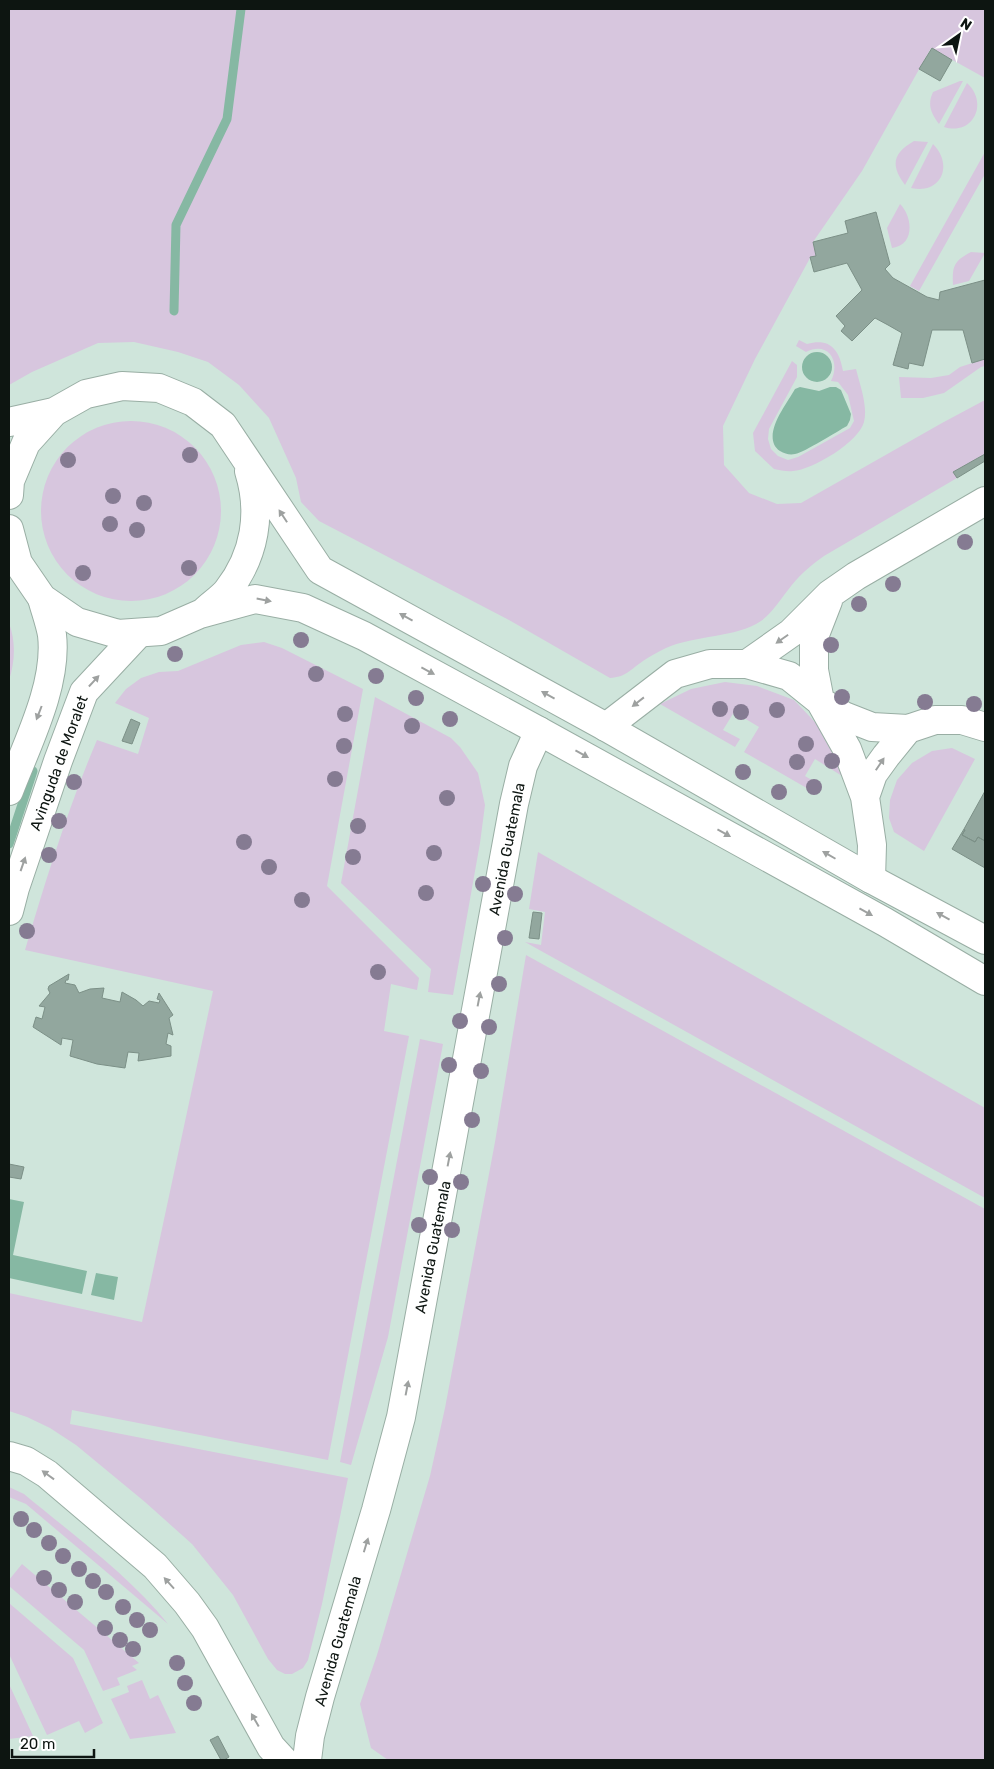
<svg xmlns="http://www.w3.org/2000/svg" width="994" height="1769" font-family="Rubik,sans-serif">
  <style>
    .green { fill: #d7c6de }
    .water { fill: #86b8a3 }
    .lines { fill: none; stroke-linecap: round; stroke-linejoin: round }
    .stream { stroke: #86b8a3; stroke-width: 9 }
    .building { fill: #92a79e; stroke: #7c9087 }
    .minor-casing { stroke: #99aea4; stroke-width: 30 }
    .secondary-casing { stroke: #99aea4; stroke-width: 30 }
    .minor { stroke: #fff; stroke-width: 28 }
    .secondary { stroke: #fff; stroke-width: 28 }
    .tree { fill: #857b92 }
    .oneway { fill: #9ea1a0 }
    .labels { text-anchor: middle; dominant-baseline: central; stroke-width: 4.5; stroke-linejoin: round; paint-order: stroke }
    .street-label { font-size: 15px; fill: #0d1511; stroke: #fff }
  </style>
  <rect width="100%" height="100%" fill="#cfe5db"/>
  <!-- green -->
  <path class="green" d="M9 9H985V78L931 48 862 171 813 242 816 256 810 258 755 359 723 426 724 465 749 493 777 504 801 503 942 423 985 400V454L954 472 957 478 824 556C810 566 798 576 788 590 780 600 772 613 761 621 736 638 695 635 666 648 658 652 650 656 643 661 630 670 626 677 610 678L509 620 319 521 301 502 296 478 269 418 239 385 208 362 178 352 134 342 98 343 32 372 9 385Z
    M960 81H963L939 124C931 113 927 105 933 92Z
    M967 83C989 103 973 136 944 127Z
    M914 141 928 142 905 185C890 165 893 153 914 141Z
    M933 144C954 165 941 195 911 188Z
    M985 152V174L919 291 910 286Z
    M900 204C913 217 915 245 892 248L887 228Z
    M971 252 985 253 969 281 953 285C952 266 954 261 971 252Z
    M799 340 807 344C829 338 839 348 843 371L856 369C860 385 868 406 864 422 859 442 812 470 793 471 787 472 780 470 774 469L755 451 753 433 792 361 797 365V377L769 429 768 439 771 449 778 456 788 460 798 457 850 428 854 421 848 395 838 382 831 381C841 361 828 341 806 352L796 346Z
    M985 359V366L981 367 944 393 923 398H901L899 377 931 378 949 375 960 367Z
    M41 511a90 90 0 1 1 180 0a90 90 0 1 1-180 0Z
    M9 623C16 642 15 662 9 680Z
    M264 642 282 648 363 689 327 886 419 978 417 990 391 984 384 1031 409 1036 328 1460 72 1410 70 1424 348 1478 322 1604 308 1660 303 1668 292 1674H285L277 1670 268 1659 233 1595 192 1544 145 1502 76 1445 50 1428 27 1417 9 1411V1293L142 1322 213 991 25 950C46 879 68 808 97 740L138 754 149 718 115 703 126 689 141 678 159 672 178 671 241 645Z
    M725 682 757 686 794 700 830 738 842 776 815 759 805 776 822 786 817 794 744 752 759 727 734 712 723 730 740 739 735 747 660 704 691 689Z
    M375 697 451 738 460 747 478 773 485 805 480 843 453 995 428 992 431 969 341 883Z
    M952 748 975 759 924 851 894 832 889 818 890 800 897 780 912 763 932 751Z
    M538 852 985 1108V1198L525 942 541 945 545 912 529 909Z
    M526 955 985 1209V1760H388L371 1748 360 1704 377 1655 430 1476 445 1408 495 1142Z
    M420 1039 443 1044 388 1337 351 1465 340 1462Z
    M9 1487 24 1494C72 1534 130 1576 168 1624L26 1504 9 1497Z
    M22 1564 139 1663 132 1666 137 1670 117 1678 120 1685 103 1691 84 1650 9 1586V1580Z
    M9 1603 73 1658 103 1723 85 1733 79 1721 47 1735 9 1654Z
    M142 1680 150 1699 158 1695 176 1733 130 1739 111 1699 129 1692 127 1686Z
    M9 1684 33 1736 9 1739Z"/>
  <!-- water -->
  <path class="water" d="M802 367a15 15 0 1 1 30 0a15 15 0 1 1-30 0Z
    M800 387 819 391 830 387H836L841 390 851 414 850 420 847 426C836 432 805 452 795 454 790 455 785 454 780 451 760 437 786 405 795 389Z
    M9 1199 24 1202 13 1255 87 1271 82 1294 9 1278Z
    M96 1273 118 1277 114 1300 91 1295Z"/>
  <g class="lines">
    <!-- stream -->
    <path class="stream" d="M174 311 176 225 227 119 241 9
      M9 844 33 771"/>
  </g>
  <!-- building -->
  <path class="building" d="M932 48 952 60 940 81 919 69Z
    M876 212 890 264 885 269 893 278 927 297 939 300 940 292 985 280V359L972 363 963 330H932L923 366 909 363 908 369 893 365 902 333 888 325 875 318 852 341 841 331 845 326 836 316 862 290 847 263 814 272 810 257 816 256 813 242 848 233 845 221Z
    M985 454V461L957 478 953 472Z
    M131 719 140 723 132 744 122 741Z
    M985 791V841L978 837 975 842 962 835 965 830 964 829Z
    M964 829 965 830 962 835 975 842 978 837 985 841V868L952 849Z
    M533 912 542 913 539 939 529 938Z
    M69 974 68 980H66L65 983 75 985 79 993 90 989 104 988 102 998 120 1002 122 992 136 1000 143 1006 149 1001 159 1003 160 1000 157 999 159 993 173 1015 169 1018 173 1035 168 1033 166 1044 171 1046V1056L138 1061 139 1053 128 1052 125 1068 97 1064 70 1056 73 1040 62 1038 61 1045 33 1027 36 1017 42 1019 45 1007 39 1006 50 993 48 989 49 986Z
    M9 1164 24 1167 21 1179 9 1177Z
    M218 1736 229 1757 224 1760H221L210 1740Z"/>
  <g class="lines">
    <defs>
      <path id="minor" d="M828 601 814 637V670L820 701 847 749 865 797
        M747 664 789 676 820 701 844 716 872 727 908 729 935 720H962L985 727
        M606 727 675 674 710 664H747L791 633 830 594 856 576 985 501
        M9 791C26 746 58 685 52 635 50 623 45 610 42 598
        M871 879 872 845 865 797 873 774 886 756 908 729
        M9 911 15 888 58 761 84 692 139 633
        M9 1456 26 1461 47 1474 155 1566 187 1603 205 1628 271 1747 283 1760
        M307 1760 310 1736 320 1697 376 1510 401 1417 514 804 523 766 539 731"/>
      <path id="secondary" d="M9 422 54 412 86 394 122 386 159 388 193 402 223 425 320 570 606 727 871 879 985 940
        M9 495 10 481 26 443 54 412
        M9 529 18 563 42 598 77 622 118 634 161 631 200 614 255 599 303 608 364 636 539 731 885 922 985 981
        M205 611C212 604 222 598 228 590 255 555 262 513 249 471"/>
    </defs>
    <!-- minor casing -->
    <use href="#minor" class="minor-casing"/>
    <!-- secondary casing -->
    <use href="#secondary" class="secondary-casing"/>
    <!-- minor -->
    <use href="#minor" class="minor"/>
    <!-- secondary -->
    <use href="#secondary" class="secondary"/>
  </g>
  <!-- trees -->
  <g class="tree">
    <circle cx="190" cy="455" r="8"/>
    <circle cx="68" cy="460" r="8"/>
    <circle cx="113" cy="496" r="8"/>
    <circle cx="144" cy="503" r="8"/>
    <circle cx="110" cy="524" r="8"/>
    <circle cx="137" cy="530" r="8"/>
    <circle cx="965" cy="542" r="8"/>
    <circle cx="189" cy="568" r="8"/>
    <circle cx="83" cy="573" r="8"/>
    <circle cx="893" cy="584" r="8"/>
    <circle cx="859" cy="604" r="8"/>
    <circle cx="301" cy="640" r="8"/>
    <circle cx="831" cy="645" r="8"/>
    <circle cx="175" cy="654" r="8"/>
    <circle cx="316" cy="674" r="8"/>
    <circle cx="376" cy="676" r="8"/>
    <circle cx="842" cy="697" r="8"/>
    <circle cx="416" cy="698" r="8"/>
    <circle cx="925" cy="702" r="8"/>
    <circle cx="974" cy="704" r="8"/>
    <circle cx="720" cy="709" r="8"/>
    <circle cx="777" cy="710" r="8"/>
    <circle cx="741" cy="712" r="8"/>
    <circle cx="345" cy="714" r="8"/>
    <circle cx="450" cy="719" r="8"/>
    <circle cx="412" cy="726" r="8"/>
    <circle cx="806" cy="744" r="8"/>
    <circle cx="344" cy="746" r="8"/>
    <circle cx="832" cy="761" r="8"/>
    <circle cx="797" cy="762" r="8"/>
    <circle cx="743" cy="772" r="8"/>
    <circle cx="335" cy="779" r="8"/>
    <circle cx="74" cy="782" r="8"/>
    <circle cx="814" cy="787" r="8"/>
    <circle cx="779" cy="792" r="8"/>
    <circle cx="447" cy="798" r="8"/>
    <circle cx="59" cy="821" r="8"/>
    <circle cx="358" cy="826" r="8"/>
    <circle cx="244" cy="842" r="8"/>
    <circle cx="434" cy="853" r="8"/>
    <circle cx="49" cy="855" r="8"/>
    <circle cx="353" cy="857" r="8"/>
    <circle cx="269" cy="867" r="8"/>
    <circle cx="483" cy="884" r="8"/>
    <circle cx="426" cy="893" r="8"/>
    <circle cx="515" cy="894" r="8"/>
    <circle cx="302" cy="900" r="8"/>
    <circle cx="27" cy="931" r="8"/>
    <circle cx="505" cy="938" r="8"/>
    <circle cx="378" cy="972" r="8"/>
    <circle cx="499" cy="984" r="8"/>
    <circle cx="460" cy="1021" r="8"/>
    <circle cx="489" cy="1027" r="8"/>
    <circle cx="449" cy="1065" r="8"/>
    <circle cx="481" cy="1071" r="8"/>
    <circle cx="472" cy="1120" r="8"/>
    <circle cx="430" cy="1177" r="8"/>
    <circle cx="461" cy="1182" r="8"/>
    <circle cx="419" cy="1225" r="8"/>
    <circle cx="452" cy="1230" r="8"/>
    <circle cx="21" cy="1519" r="8"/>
    <circle cx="34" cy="1530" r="8"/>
    <circle cx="49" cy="1543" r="8"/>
    <circle cx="63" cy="1556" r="8"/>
    <circle cx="79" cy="1569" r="8"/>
    <circle cx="44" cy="1578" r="8"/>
    <circle cx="93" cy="1581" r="8"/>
    <circle cx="59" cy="1590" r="8"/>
    <circle cx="106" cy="1592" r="8"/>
    <circle cx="75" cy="1602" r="8"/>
    <circle cx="123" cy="1607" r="8"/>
    <circle cx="137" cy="1620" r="8"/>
    <circle cx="105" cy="1628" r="8"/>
    <circle cx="150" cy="1630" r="8"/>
    <circle cx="120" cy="1640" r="8"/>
    <circle cx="133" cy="1649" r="8"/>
    <circle cx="177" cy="1663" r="8"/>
    <circle cx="185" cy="1683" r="8"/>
    <circle cx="194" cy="1703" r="8"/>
  </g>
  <!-- one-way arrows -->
  <defs><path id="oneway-solid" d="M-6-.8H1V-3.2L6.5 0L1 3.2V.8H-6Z" transform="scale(1.25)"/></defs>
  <g class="oneway">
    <use href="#oneway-solid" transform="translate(283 516) rotate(-123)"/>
    <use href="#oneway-solid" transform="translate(264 600) rotate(11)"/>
    <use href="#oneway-solid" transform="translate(406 617) rotate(-151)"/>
    <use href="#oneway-solid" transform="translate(782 639) rotate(145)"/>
    <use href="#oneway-solid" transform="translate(428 671) rotate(28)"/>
    <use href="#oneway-solid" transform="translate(94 681) rotate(-47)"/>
    <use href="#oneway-solid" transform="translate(548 695) rotate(-151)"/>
    <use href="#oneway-solid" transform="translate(638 702) rotate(142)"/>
    <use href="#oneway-solid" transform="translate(39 713) rotate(111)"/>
    <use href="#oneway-solid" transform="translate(582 754) rotate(29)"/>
    <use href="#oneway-solid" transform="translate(880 764) rotate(-56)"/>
    <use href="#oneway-solid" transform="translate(724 833) rotate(29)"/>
    <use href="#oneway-solid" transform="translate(829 855) rotate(-150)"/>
    <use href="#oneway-solid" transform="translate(23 864) rotate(-71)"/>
    <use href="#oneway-solid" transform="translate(866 912) rotate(29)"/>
    <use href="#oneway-solid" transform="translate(943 916) rotate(-151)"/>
    <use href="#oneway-solid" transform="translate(479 999) rotate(-79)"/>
    <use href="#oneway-solid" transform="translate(449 1159) rotate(-79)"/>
    <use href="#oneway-solid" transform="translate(407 1388) rotate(-79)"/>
    <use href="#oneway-solid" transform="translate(48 1475) rotate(-144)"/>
    <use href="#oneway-solid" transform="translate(366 1545) rotate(-73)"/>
    <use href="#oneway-solid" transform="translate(169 1583) rotate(-132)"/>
    <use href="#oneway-solid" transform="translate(255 1720) rotate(-120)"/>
  </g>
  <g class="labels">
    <!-- street labels -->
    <g class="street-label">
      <text transform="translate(59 763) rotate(-70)">Avinguda de Moralet</text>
      <text transform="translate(507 849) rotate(-79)">Avenida Guatemala</text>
      <text transform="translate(433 1247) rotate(-79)">Avenida Guatemala</text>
      <text transform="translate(338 1641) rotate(-74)">Avenida Guatemala</text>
    </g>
  </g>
  <!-- border -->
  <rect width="994" height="1769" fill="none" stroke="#0d1511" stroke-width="20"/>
  <!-- north arrow -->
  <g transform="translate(959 35) rotate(33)" stroke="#ffffff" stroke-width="4" paint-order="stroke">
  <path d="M0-4L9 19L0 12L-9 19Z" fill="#0d1511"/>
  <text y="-8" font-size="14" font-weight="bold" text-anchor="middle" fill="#0d1511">N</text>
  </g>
  <!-- scale -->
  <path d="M12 1749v8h82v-8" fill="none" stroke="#0d1511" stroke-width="2.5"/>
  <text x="20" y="1749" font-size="15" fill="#0d1511" stroke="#ffffff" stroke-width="4" paint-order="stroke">20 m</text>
</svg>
